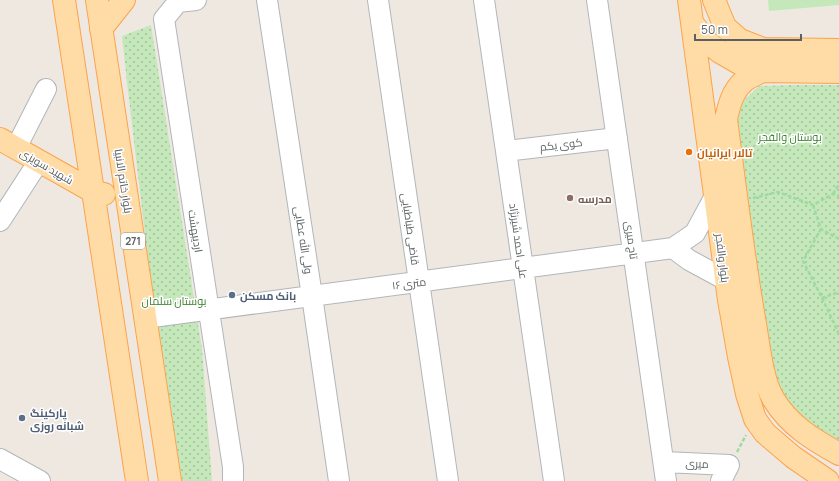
<svg xmlns="http://www.w3.org/2000/svg" width="839" height="481" font-family="Manrope,Cairo,sans-serif">
  <style>
    .grass { fill: url(#grass-dots) }
    .garden { fill: #c5e8bb }
    .lines { fill: none; stroke-linecap: round; stroke-linejoin: round }
    .minor-casing { stroke: #b2b6ba; stroke-width: 22 }
    .major-casing { stroke: #fea24a; stroke-width: 24 }
    .path { stroke: #9ddb9f; stroke-width: 2.5; stroke-dasharray: 4 2; stroke-linecap: butt }
    .minor { stroke: #fff; stroke-width: 20 }
    .major { stroke: #ffdca5; stroke-width: 22 }
    .food-dot { fill: #e8710a; stroke: #fff; stroke-width: 1.5 }
    .education-dot { fill: #8d6e63; stroke: #fff; stroke-width: 1.5 }
    .service-dot { fill: #5c6f8a; stroke: #fff; stroke-width: 1.5 }
    .labels { text-anchor: middle; dominant-baseline: central; stroke-width: 3; stroke-linejoin: round; paint-order: stroke }
    .shield { fill: #fff; stroke: #8c9092; stroke-width: 1 }
    .shield-label { font-size: 10px; font-weight: bold; fill: #5a6063 }
    .park-label { font-size: 11px; fill: #3b812c; stroke: #fff }
    .street-label { font-size: 11px; fill: #5a6063; stroke: #fff }
    .food-label { font-size: 11px; font-weight: bold; fill: #c56008; stroke: #fff; text-anchor: start }
    .education-label { font-size: 11px; font-weight: bold; fill: #785e54; stroke: #fff; text-anchor: start }
    .service-label { font-size: 11px; font-weight: bold; fill: #4e5e75; stroke: #fff; text-anchor: start }
  </style>
  <defs>
    <pattern id="grass-dots" width="8" height="8" patternUnits="userSpaceOnUse"><rect width="8" height="8" fill="#c5e8bb"/><path d="M2 2h.1M6 6h.1" fill="none" stroke="#a3bf9c" stroke-width="1.8" stroke-linecap="round"/></pattern>
  </defs>
  <rect width="100%" height="100%" fill="#eee8e1"/>
  <!-- grass -->
  <path class="grass" d="M151 25 202 349 212 481H182L153 302 127 82 122 36Z
    M793 85H839V443L832 439 784 403 767 353 736 108 759 86Z"/>
  <!-- garden -->
  <path class="garden" d="M768 0H839V5L769 11Z"/>
  <g class="lines">
    <defs>
      <path id="minor" d="M196 0 178 2 164 19 233 467V481
        M267 0 312 296 339 481
        M378 0 448 481
        M484 0 554 481
        M597 0 666 481
        M16 148 46 89
        M506 151 617 138
        M715 196 695 233 673 248 689 260 726 280
        M0 221 39 161
        M145 318 673 248
        M0 459 40 481
        M664 462 729 465 721 481"/>
      <path id="major" d="M64 0 137 481
        M97 0 170 481
        M689 0 729 300 739 357 747 394 755 419 765 433 793 457 828 481
        M714 0 725 27 740 40 763 49 839 50
        M693 24 706 41 720 52 739 63 763 71 839 72
        M101 29 124 0
        M763 71C757 74 748 77 743 82 732 92 729 106 726 119 735 188 743 256 755 324 759 347 762 381 774 400 790 426 814 440 839 454
        M0 139 94 192 104 194"/>
    </defs>
    <!-- minor casing -->
    <use href="#minor" class="minor-casing"/>
    <!-- major casing -->
    <use href="#major" class="major-casing"/>
    <!-- path -->
    <path class="path" d="M833 194 839 184
      M753 198 778 192 813 205 833 194 839 196
      M813 205 821 229 839 239
      M821 229 803 261 822 298 839 292
      M822 298 839 334
      M737 452 746 435"/>
    <!-- minor -->
    <use href="#minor" class="minor"/>
    <!-- major -->
    <use href="#major" class="major"/>
  </g>
  <!-- markers -->
  <circle class="food-dot" cx="689" cy="152" r="4"/>
  <circle class="education-dot" cx="570" cy="198" r="4"/>
  <g class="service-dot">
    <circle cx="232" cy="295" r="4"/>
    <circle cx="22" cy="418" r="4"/>
  </g>
  <g class="labels">
    <!-- shield labels -->
    <rect class="shield" x="121" y="233" width="24" height="16" rx="3"/>
    <g class="shield-label">
      <text x="133" y="241">271</text>
    </g>
    <!-- park labels -->
    <g class="park-label">
      <text x="790" y="136">بوستان والفجر</text>
      <text x="174" y="300">بوستان سلمان</text>
    </g>
    <!-- street labels -->
    <g class="street-label">
      <text transform="translate(561 144) rotate(-7)">کوی یکم</text>
      <text transform="translate(47 166) rotate(30)">شهید سویزی</text>
      <text transform="translate(124 181) rotate(81)">بلوار خاتم الانبیا</text>
      <text transform="translate(411 229) rotate(82)">قاضی طباطبایی</text>
      <text transform="translate(196 231) rotate(81)">اردیبهشت</text>
      <text transform="translate(304 240) rotate(81)">ولی الله عطایی</text>
      <text transform="translate(632 240) rotate(82)">تاج میری</text>
      <text transform="translate(519 241) rotate(82)">علی احمد شیرنژاد</text>
      <text transform="translate(723 258) rotate(83)">بلوار والفجر</text>
      <text transform="translate(409 283) rotate(-7)">۱۶ متری</text>
      <text transform="translate(697 463) rotate(2)">میری</text>
    </g>
    <!-- food labels -->
    <g class="food-label">
      <text x="697" y="152">تالار ایرانیان</text>
    </g>
    <!-- education labels -->
    <g class="education-label">
      <text x="578" y="198">مدرسه</text>
    </g>
    <!-- service labels -->
    <g class="service-label">
      <text x="240" y="295">بانک مسکن</text>
      <text x="30" y="412">پارکینگ<tspan x="30" dy="13">شبانه روزی</tspan></text>
    </g>
  </g>
  <!-- scale -->
  <path d="M695 34v6h106v-6" fill="none" stroke="#5a6063" stroke-width="2"/>
  <text x="701" y="34" font-size="12" fill="#5a6063" stroke="#ffffff" stroke-width="3" paint-order="stroke">50 m</text>
</svg>
